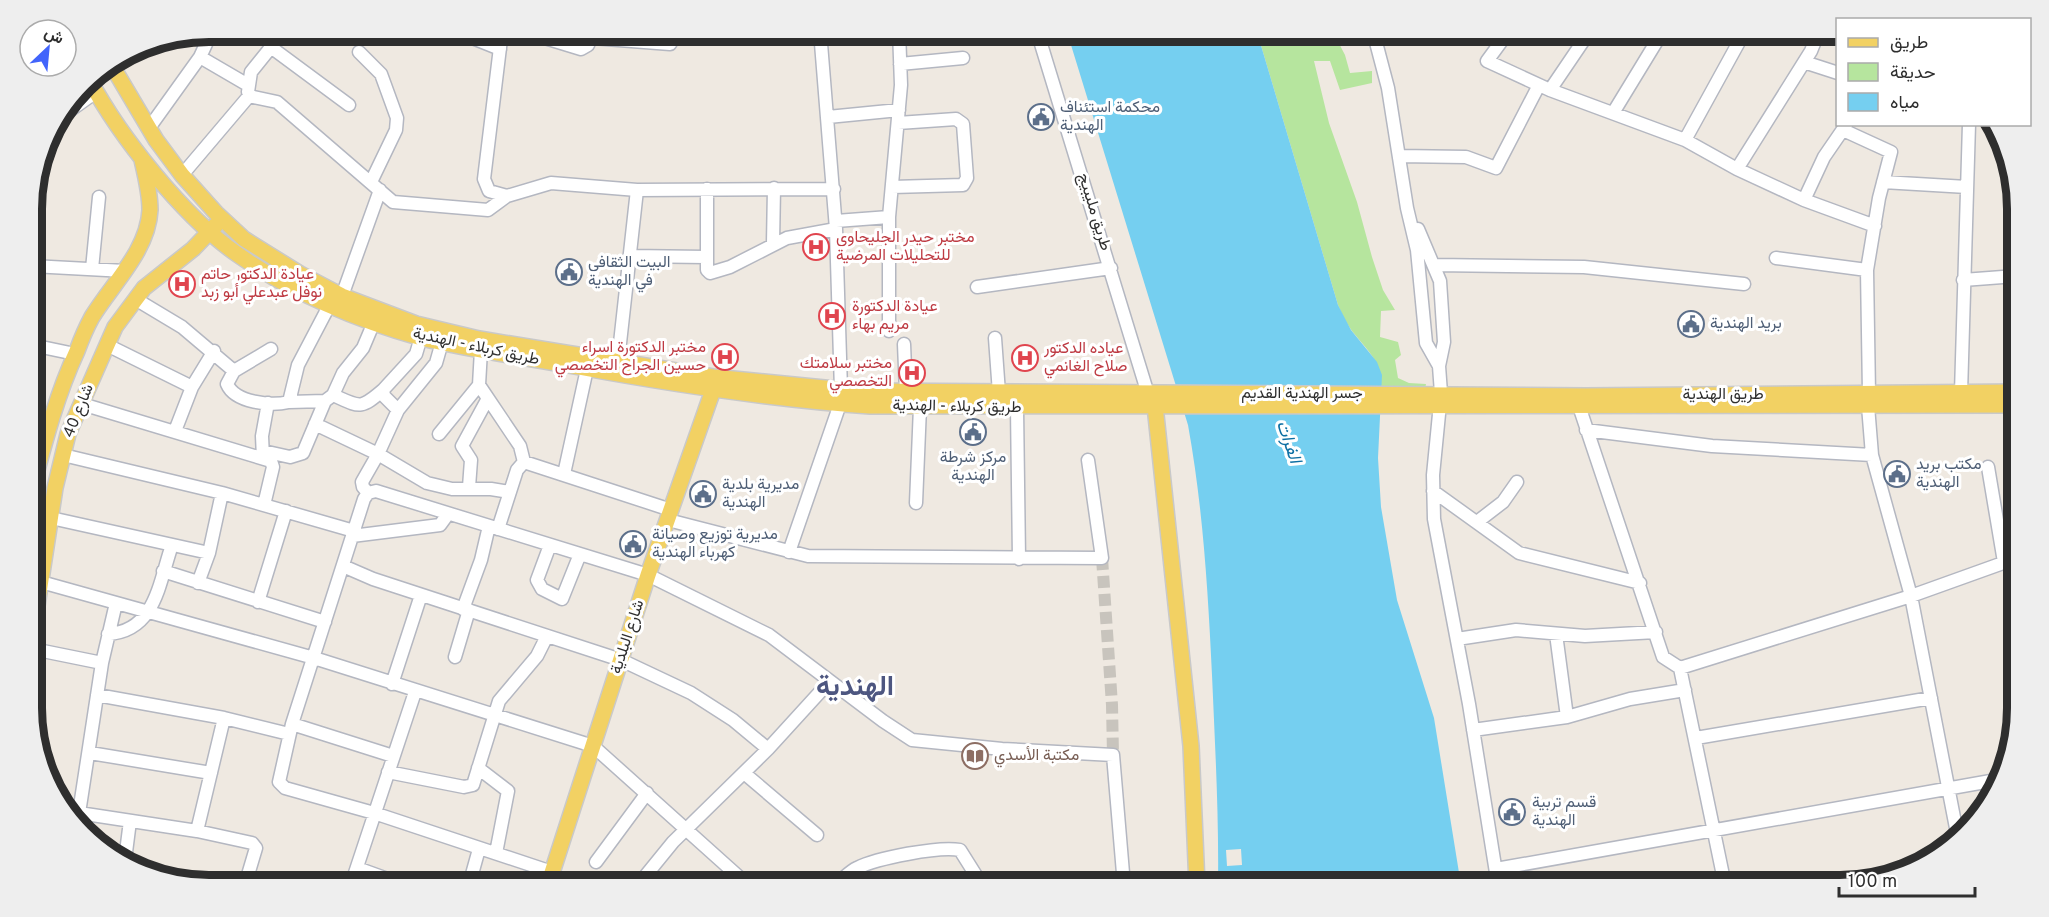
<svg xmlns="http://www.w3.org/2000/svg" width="2049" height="917" font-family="Overpass,Vazirmatn,sans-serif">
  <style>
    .green { fill: #b6e59e }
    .water { fill: #75cff0 }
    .pier { fill: #efe9e1 }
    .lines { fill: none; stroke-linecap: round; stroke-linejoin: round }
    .minor-tunnel { stroke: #c8c4bd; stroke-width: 12; stroke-dasharray: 12 6; stroke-linecap: butt }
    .minor-casing { stroke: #b4b7c1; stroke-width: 15 }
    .major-casing { stroke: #c9c9c9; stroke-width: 18 }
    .minor { stroke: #fff; stroke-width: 12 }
    .major { stroke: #f2d163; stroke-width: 15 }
    .labels { text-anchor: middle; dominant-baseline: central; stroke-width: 6; stroke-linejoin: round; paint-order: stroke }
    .service-label { font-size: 16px; fill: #4e5e75; stroke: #fff; text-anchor: start }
    .street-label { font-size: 16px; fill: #2e2e2e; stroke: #fff }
    .health-label { font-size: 16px; fill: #be3a42; stroke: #fff; text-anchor: start }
    .education-label { font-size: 16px; fill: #785e54; stroke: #fff; text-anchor: start }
    .water-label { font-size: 18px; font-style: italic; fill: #0d6fa3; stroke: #fff }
    .town-label { font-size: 28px; font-weight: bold; fill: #4d5680; stroke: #fff }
    .rim { fill: none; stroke: #2e2e2e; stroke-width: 8 }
  </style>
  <rect width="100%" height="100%" fill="#efe9e1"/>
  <!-- green -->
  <path class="green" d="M1257 32H1333L1345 55 1350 73 1372 71V83L1340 90 1330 61H1314L1329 123 1357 202 1372 257 1383 290 1395 310 1381 311 1380 337 1398 342 1401 355 1395 360 1398 378 1409 383 1426 384 1425 389 1381 388C1382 361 1367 350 1352 331 1346 323 1342 314 1338 305Z"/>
  <!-- water -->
  <path class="water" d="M1067 32H1257L1338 305 1351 330 1377 362 1382 375 1378 458 1381 507 1397 600 1434 718 1461 885H1218C1219 815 1215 745 1212 675 1208 591 1203 508 1188 425Z"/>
  <!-- pier -->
  <path class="pier" d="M1241 849 1242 865 1227 866 1226 850Z"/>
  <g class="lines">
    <!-- minor-tunnel -->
    <path class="minor-tunnel" d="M1102 558 1112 705 1113 755"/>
    <defs>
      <path id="minor" d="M455 31 500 49
        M502 31 484 179 489 191 507 196 551 183 637 190 834 189
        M522 31 581 49 588 45 593 31
        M820 31 836 229 841 390
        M1037 31 1148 394
        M1373 31 1388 88 1407 208 1417 250 1426 343 1439 366
        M1509 31 1487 61 1550 90 1685 140 1737 169 1804 200 1875 226
        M593 38 670 44 678 31
        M272 48 349 105
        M359 52 381 74 397 118 396 130 371 182
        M200 57 212 31
        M1804 62 1838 73
        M900 64 963 58
        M1550 90 1590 31
        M248 92 251 72 284 31
        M1613 113 1663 31
        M828 117 899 110
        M58 119 96 92
        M149 128 200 57 248 85
        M1843 130 1891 152 1879 198 1867 270 1869 394
        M1685 140 1745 31
        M1399 156 1466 157 1496 168 1539 85
        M1737 169 1811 51 1819 31
        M182 175 249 96 277 102 393 202 488 210 507 196
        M1883 182 1967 187
        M892 187 963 185 967 178 963 124 956 119 898 123
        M707 189V270L710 273 730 267 787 238 836 229
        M1804 200 1824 157 1846 125
        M836 221 889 217
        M1418 229 1440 281 1444 342 1439 366 1441 393
        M773 243 774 188
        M630 256 706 257
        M1776 258 1867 270
        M1435 265 1584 267 1744 284
        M32 266 125 271
        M92 269 99 197
        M1963 280 2016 276
        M977 287 1111 268
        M342 296 380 190
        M137 300 182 327 234 371
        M889 331V217L901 85 899 31
        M995 338 999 393
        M904 344 906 392
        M32 345 75 354
        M107 345 192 387
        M271 349 234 371 227 384C235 403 271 406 289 402L298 365 330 304
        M481 350 479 385 520 446 524 462
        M618 361 637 190
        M1961 393 1969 124
        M333 395C360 407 360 410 383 390
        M289 402 325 401
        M82 404 271 461 273 467 264 505
        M1440 404 1433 475 1434 519 1469 704 1498 885
        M1579 406 1663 657 1680 668 1911 596 2017 558
        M1868 406 1872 455 1911 596 1957 833
        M1017 408 1019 559
        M398 410 384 396 383 390 416 354 421 337
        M315 424 378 454 427 483 452 489H491L510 492
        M1586 430 1712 446 1872 455
        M32 431 47 433
        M175 431 192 387 214 351
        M439 434 479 385
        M263 451 290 457 303 453 325 401 333 395 343 373 363 348 374 322
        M63 455 222 493 354 531
        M263 458 262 436 268 403
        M1988 467 2004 562
        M564 474 587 369
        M469 487 471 460 462 446 487 400
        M1433 491 1519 553 1640 583
        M368 493 363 487 362 482 378 454 398 410 436 363 442 342
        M916 503 920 407
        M51 518 209 553
        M668 520 808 556 1102 558 1088 460
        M1477 522 1503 502 1517 482
        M498 529 517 470 524 462 671 510
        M352 536 440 525 448 514
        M550 545 537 580 542 589 562 599 580 554
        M789 552 840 404
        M343 566 373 579 621 660 691 693 733 720 768 749
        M163 571 325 622
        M41 582 314 658 593 746 748 885
        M198 583 209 553 222 493
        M258 602 286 511
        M463 609 481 560 489 526
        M108 634C156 631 159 582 172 545
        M1556 634 1567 717
        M1457 639 1516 630 1585 636 1656 632
        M33 649 102 663
        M455 657 469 610
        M1680 668 1725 885
        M392 684 421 595
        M97 695 224 718 289 734
        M292 724 393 756
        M1473 730 1567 717 1630 699 1685 690
        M1696 738 1931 698
        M90 753 211 773
        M478 768 508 791 496 853
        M388 772 464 787 473 785 499 701 537 656 547 636
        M744 773 817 835
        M66 811 197 831 252 843 256 848 245 885
        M79 813 102 663 116 603
        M197 831 224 718
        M125 860 130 821
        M596 862 647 793
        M357 868 404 885
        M1496 869 2002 779
        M552 872 374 813 285 788 279 782 292 724 364 499 368 493 376 491 648 575 769 635 883 721 912 740 1002 749 1113 755 1124 885
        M351 885 415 692
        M469 885 479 849
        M638 885 673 842 768 749 830 681
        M835 885C842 880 850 871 857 868 877 858 939 846 960 850L982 885"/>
      <path id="major" d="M111 64 156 140 182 175 216 213 244 239 300 274 342 296 416 324 479 339 713 377 855 391 1586 396 2017 392
        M89 79C120 137 183 216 237 254 291 292 359 321 422 338 472 350 523 357 574 366 672 384 770 399 870 406L2017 405
        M1155 406 1191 746 1197 885
        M33 485C45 440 57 394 77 351 81 340 86 328 92 317 112 284 148 251 150 210 150 193 146 177 142 160
        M33 632 55 488 68 434 107 345 115 327 144 288 193 249 216 225
        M548 885 648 575 713 390"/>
    </defs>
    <!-- minor casing -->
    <use href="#minor" class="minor-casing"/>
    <!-- major casing -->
    <use href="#major" class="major-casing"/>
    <!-- minor -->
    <use href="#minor" class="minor"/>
    <!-- major -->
    <use href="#major" class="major"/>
  </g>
  <!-- icons -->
  <defs>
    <symbol id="civic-ring" viewBox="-11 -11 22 22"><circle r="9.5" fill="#fff" stroke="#5c6f8a" stroke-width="1.5"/><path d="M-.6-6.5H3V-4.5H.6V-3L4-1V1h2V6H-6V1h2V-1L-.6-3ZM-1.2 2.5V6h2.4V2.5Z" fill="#5c6f8a"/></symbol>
    <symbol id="hospital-ring" viewBox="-11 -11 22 22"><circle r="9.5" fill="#fff" stroke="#e0444e" stroke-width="1.5"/><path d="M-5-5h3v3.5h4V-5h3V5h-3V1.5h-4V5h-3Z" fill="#e0444e"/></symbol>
    <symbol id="library-ring" viewBox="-11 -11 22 22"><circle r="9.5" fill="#fff" stroke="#8d6e63" stroke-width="1.5"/><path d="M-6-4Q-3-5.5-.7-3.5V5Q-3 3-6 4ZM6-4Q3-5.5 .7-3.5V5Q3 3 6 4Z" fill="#8d6e63"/></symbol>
  </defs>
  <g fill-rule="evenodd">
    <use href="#civic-ring" x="1026" y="102" width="30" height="30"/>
    <use href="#hospital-ring" x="801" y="232" width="30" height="30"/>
    <use href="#civic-ring" x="554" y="257" width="30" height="30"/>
    <use href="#hospital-ring" x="167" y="269" width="30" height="30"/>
    <use href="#hospital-ring" x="817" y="301" width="30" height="30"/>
    <use href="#civic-ring" x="1676" y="309" width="30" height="30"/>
    <use href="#hospital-ring" x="710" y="342" width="30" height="30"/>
    <use href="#hospital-ring" x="1010" y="343" width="30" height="30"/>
    <use href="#hospital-ring" x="897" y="358" width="30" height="30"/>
    <use href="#civic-ring" x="958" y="417" width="30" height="30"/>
    <use href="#civic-ring" x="1882" y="459" width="30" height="30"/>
    <use href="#civic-ring" x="688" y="479" width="30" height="30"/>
    <use href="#civic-ring" x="618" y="529" width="30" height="30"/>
    <use href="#library-ring" x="960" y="741" width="30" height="30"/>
    <use href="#civic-ring" x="1497" y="797" width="30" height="30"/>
  </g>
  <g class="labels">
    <!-- service labels -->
    <g class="service-label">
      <text x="1060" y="108">محكمة استئناف<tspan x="1060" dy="18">الهندية</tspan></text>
      <text x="588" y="263">البيت الثقافي<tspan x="588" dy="18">في الهندية</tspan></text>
      <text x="1710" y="324">بريد الهندية</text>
      <text x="973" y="458" text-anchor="middle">مركز شرطة<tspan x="973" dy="18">الهندية</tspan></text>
      <text x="1916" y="465">مكتب بريد<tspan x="1916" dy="18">الهندية</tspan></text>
      <text x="722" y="485">مديرية بلدية<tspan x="722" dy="18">الهندية</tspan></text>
      <text x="652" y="535">مديرية توزيع وصيانة<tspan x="652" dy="18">كهرباء الهندية</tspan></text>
      <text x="1532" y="803">قسم تربية<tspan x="1532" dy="18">الهندية</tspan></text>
    </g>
    <!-- street labels -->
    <g class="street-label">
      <text transform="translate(1094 212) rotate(73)">طريق مليبيج</text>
      <text transform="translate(476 347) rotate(12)">طريق كربلاء - الهندية</text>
      <text x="1302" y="394">جسر الهندية القديم</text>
      <text x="1723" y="395">طريق الهندية</text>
      <text transform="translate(957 407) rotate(1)">طريق كربلاء - الهندية</text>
      <text transform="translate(79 411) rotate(-68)">شارع 40</text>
      <text transform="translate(628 637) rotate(-72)">شارع البلدية</text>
    </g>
    <!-- health labels -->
    <g class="health-label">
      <text x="836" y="238">مختبر حيدر الجليحاوي<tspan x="836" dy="18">للتحليلات المرضية</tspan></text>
      <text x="201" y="275">عيادة الدكتور حاتم<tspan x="201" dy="18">نوفل عبدعلي أبو زبد</tspan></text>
      <text x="852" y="307">عيادة الدكتورة<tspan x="852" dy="18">مريم بهاء</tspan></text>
      <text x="706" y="348" text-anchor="end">مختبر الدكتورة اسراء<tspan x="706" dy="18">حسين الجراح التخصصي</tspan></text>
      <text x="1044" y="349">عياده الدكتور<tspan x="1044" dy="18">صلاح الغانمي</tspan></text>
      <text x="892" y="364" text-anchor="end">مختبر سلامتك<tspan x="892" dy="18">التخصصي</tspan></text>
    </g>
    <!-- education labels -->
    <g class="education-label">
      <text x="994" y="756">مكتبة الأسدي</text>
    </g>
    <!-- water labels -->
    <g class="water-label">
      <text transform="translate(1288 442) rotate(71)">الفرات</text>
    </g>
    <!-- town labels -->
    <g class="town-label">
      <text x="855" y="688">الهندية</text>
    </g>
  </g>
  <!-- crop -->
  <path d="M0 0H2049V917H0ZM209 42H1840A167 167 0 0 1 2007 209V708A167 167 0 0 1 1840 875H209A167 167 0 0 1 42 708V209A167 167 0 0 1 209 42Z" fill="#eee" fill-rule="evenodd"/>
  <path class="rim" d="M209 42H1840A167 167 0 0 1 2007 209V708A167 167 0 0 1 1840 875H209A167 167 0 0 1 42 708V209A167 167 0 0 1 209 42Z"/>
  <!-- legend -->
  <rect x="1836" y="18" width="195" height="108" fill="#ffffff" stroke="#ababab" stroke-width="1.5"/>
  <rect x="1848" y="38" width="30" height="9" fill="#f2d163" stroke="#ababab" stroke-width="1.5"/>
  <text x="1890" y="48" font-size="18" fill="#2e2e2e">طريق</text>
  <rect x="1848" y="63" width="30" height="18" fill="#b6e59e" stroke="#ababab" stroke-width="1.5"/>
  <text x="1890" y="78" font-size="18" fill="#2e2e2e">حديقة</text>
  <rect x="1848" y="93" width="30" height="18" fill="#75cff0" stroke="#ababab" stroke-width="1.5"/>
  <text x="1890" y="108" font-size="18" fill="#2e2e2e">مياه</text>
  <!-- north arrow -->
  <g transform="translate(48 48) rotate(26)"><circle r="28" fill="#ffffff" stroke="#ababab" stroke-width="1.5"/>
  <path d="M0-4.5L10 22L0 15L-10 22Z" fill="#4264fb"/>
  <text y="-9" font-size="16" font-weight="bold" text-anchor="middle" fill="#2e2e2e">ش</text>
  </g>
  <!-- scale -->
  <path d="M1839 887v9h136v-9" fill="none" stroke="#2e2e2e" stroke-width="3"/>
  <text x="1848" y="887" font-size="18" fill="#2e2e2e" stroke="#ffffff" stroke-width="4.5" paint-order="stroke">100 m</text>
</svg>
